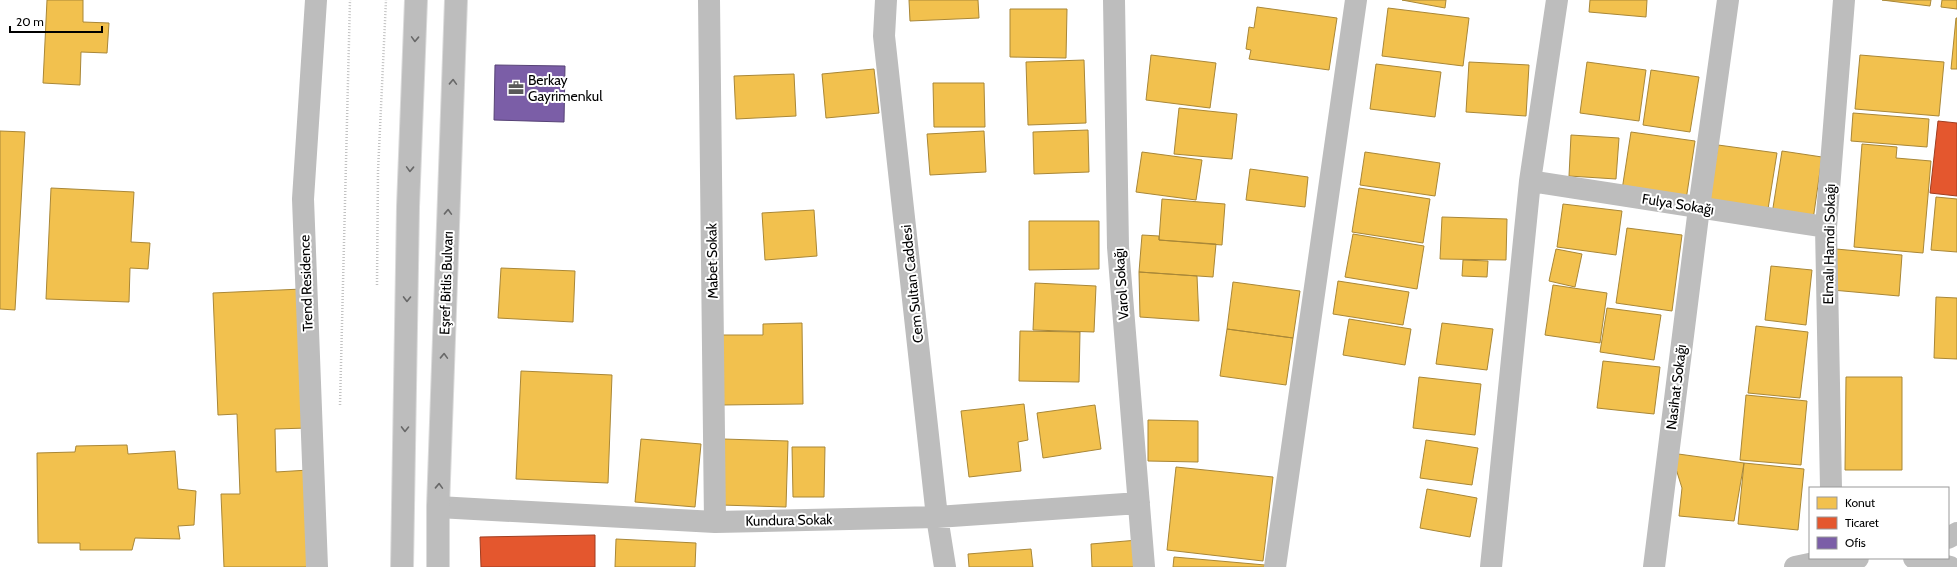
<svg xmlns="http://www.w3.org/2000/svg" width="1957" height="567" font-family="Cabin,sans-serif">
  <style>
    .homes { fill: #f2c14e; stroke: #a98737 }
    .shops { fill: #e4572e; stroke: #a03d20 }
    .offices { fill: #7b5ea7; stroke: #564275 }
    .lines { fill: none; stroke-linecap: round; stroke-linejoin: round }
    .major-casing { stroke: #dbdbdb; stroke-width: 24 }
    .path { stroke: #c2c2c2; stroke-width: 2.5; stroke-dasharray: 1 2; stroke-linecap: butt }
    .minor { stroke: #bdbdbd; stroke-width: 22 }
    .major { stroke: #bdbdbd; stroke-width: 22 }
    .oneway { stroke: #686868 }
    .labels { text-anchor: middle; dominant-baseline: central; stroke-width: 4; stroke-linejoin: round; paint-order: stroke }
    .poi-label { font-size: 14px; fill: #000; stroke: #fff; text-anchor: start }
    .street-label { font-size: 14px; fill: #000; stroke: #fff }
  </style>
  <rect width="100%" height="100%" fill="#fff"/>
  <!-- homes -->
  <path class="homes" d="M47 0H83V22L109 23 107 53 81 52 80 85 43 83Z
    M909 0H978L979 18 910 21Z
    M1402 0H1446L1445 8Z
    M1590 0H1647L1646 17 1589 12Z
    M1882 0H1931L1930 6Z
    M1942 0H1957V9L1941 7Z
    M1257 7 1337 18 1329 70 1249 59 1251 50 1246 49 1249 27 1254 28Z
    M1388 8 1469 18 1463 66 1382 56Z
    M1010 9H1067L1066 58 1010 57Z
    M1956 18H1957V69H1951Z
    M1151 55 1216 63 1210 108 1146 100Z
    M1860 55 1944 62 1939 116 1855 109Z
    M1084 60 1086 123 1028 125 1026 62Z
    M1469 62 1529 65 1526 116 1466 112Z
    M1587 62 1646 70 1639 121 1580 113Z
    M1376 64 1441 72 1435 117 1370 109Z
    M874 69 879 113 826 118 822 74Z
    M1651 70 1699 77 1690 132 1643 125Z
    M794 74 796 116 736 119 734 76Z
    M933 83H984L985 127H934Z
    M1179 108 1237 114 1232 159 1174 154Z
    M1853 113 1929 119 1927 147 1851 141Z
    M1088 130 1089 172 1034 174 1033 132Z
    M0 131 25 132 15 310 0 309Z
    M984 131 986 172 930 175 927 134Z
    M1631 132 1695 141 1686 200 1622 190Z
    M1571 135 1619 138 1616 179 1569 176Z
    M1862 144 1897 147 1896 158 1931 161 1923 253 1854 247Z
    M1718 145 1777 153 1768 209 1709 201Z
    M1782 151 1822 157 1813 220 1772 214Z
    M1142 152 1202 160 1196 200 1136 192Z
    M1365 152 1440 163 1435 196 1360 185Z
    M1250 169 1308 177 1305 207 1246 200Z
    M51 188 134 192 131 242 150 243 148 269 130 268 129 302 46 299Z
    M1359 188 1430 199 1423 243 1352 232Z
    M1936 197 1957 199V252L1931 250Z
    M1162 199 1225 204 1222 245 1159 240Z
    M1563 204 1622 211 1616 255 1557 247Z
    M814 210 817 256 765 260 762 213Z
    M1442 217 1507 219 1506 260 1440 259Z
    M1029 221H1099V269L1029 270Z
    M1627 228 1682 235 1672 311 1616 303Z
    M1353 234 1424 246 1417 289 1345 277Z
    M1142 235 1159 236V240L1216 244 1213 277 1139 272Z
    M1556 249 1582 254 1575 287 1549 281Z
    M1836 249 1902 255 1899 296 1832 290Z
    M1463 260 1488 261 1487 277 1462 276Z
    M1771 266 1812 270 1806 325 1765 320Z
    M501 268 575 271 573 322 498 318Z
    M1139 272 1197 276 1199 321 1140 317Z
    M1338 281 1409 292 1403 325 1333 314Z
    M1233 282 1300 291 1293 338 1227 329Z
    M1035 283 1096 286 1094 332 1033 330Z
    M1553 285 1607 293 1600 343 1545 335Z
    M302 289 307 428 275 429 276 472 309 470 313 567H224L221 494H240L237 414 218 415 213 293Z
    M1936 297 1957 298V359L1934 358Z
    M1607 308 1661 315 1654 360 1600 352Z
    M1349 319 1411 329 1405 365 1343 355Z
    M802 323 803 404 722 405V335H763V324Z
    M1442 323 1493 329 1487 370 1436 364Z
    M1756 326 1808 332 1800 398 1748 393Z
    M1227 329 1293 338 1286 385 1220 376Z
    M1020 331 1080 332 1079 382 1019 381Z
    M1603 361 1660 367 1654 414 1597 408Z
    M521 371 612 375 608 483 516 479Z
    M1419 377 1481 384 1475 435 1413 428Z
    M1846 377H1902V470H1845Z
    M1746 395 1807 401 1801 465 1740 460Z
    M1024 404 1028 440 1018 442 1021 471 969 477 961 411Z
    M1095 405 1101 449 1043 458 1037 413Z
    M1148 420 1198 421V462L1148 461Z
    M641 439 701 444 695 507 635 502Z
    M723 439 788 441 786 507 721 505Z
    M1426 440 1478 448 1472 485 1420 478Z
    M127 445 128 454 175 451 178 489 196 491 194 525 178 526 180 539 135 538 132 550H80V543H38L37 453 75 452 76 446Z
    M792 447H825L824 497H793Z
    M1671 453 1744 463 1734 521 1679 516 1682 488Z
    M1744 463 1804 469 1798 530 1738 524Z
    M1176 467 1273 477 1263 561 1167 550Z
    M1427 489 1477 498 1470 537 1420 528Z
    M616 539 696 543 695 567H615Z
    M1138 540 1140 567H1092L1091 544Z
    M1031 549 1033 567H969L968 554Z
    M1174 557 1265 565V567H1173Z"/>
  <!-- shops -->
  <path class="shops" d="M1938 121 1957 123V196L1930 193Z
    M595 535V567H481L480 537Z"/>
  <!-- offices -->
  <path class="offices" d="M495 65 565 66 564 122 494 120Z"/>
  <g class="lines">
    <defs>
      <path id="major" d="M402 567 408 207 416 0
        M438 567V507L456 0"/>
    </defs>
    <!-- major casing -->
    <use href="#major" class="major-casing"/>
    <!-- path -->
    <path class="path" d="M377 285 378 171 386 0
      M340 405 350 0"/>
    <!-- minor -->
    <path class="minor" d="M316 0 303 199 317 567
      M709 0 715 522
      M886 0 884 36 937 517 945 567
      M1114 0 1118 247 1144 567
      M1530 181 1826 227
      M1831 488 1826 227 1844 0
      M438 507 715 522 937 517 1139 503
      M1948 538 1957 533
      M1914 558 1950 567
      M1275 567 1356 0
      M1491 567 1530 181 1557 0
      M1654 567 1699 208 1728 0
      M1795 567 1833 559 1858 558"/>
    <!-- major -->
    <use href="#major" class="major"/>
  </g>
  <!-- one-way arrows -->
  <defs><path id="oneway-chevron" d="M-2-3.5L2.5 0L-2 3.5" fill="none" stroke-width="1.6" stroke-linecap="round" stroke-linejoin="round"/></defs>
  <g class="oneway">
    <use href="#oneway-chevron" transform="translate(415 39) rotate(92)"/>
    <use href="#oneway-chevron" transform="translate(453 82) rotate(-88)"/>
    <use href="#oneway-chevron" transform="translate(410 169) rotate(92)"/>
    <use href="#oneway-chevron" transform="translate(448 212) rotate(-88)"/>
    <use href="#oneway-chevron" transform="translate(407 299) rotate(91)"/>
    <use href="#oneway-chevron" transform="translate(444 356) rotate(-88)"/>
    <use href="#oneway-chevron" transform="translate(405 429) rotate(91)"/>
    <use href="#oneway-chevron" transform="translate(439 486) rotate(-88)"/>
  </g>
  <!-- icons -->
  <defs>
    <symbol id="office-bare" viewBox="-9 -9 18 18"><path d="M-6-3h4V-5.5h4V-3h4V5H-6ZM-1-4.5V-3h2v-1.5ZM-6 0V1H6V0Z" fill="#595959" stroke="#fff" stroke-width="2.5" paint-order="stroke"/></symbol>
  </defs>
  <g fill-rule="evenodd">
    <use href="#office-bare" x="505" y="77" width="22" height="22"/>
  </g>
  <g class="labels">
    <!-- poi labels -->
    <g class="poi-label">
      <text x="528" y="80">Berkay<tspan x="528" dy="16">Gayrimenkul</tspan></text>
    </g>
    <!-- street labels -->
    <g class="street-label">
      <text transform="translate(1678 204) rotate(9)">Fulya Sokağı</text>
      <text transform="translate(1829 244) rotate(-89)">Elmalı Hamdi Sokağı</text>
      <text transform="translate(712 261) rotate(-91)">Mabet Sokak</text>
      <text transform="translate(306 283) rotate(-92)">Trend Residence</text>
      <text transform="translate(446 283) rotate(-88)">Eşref Bitlis Bulvarı</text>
      <text transform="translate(912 284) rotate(-96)">Cem Sultan Caddesi</text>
      <text transform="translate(1121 284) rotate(-94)">Varol Sokağı</text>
      <text transform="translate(1676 387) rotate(-83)">Nasihat Sokağı</text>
      <text transform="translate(789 520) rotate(-1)">Kundura Sokak</text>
    </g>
  </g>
  <!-- legend -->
  <rect x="1809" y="487" width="140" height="72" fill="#ffffff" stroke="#999999"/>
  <rect x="1817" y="497" width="20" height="12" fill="#f2c14e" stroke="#999999"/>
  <text x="1845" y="507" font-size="12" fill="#000000">Konut</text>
  <rect x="1817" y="517" width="20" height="12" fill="#e4572e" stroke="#999999"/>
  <text x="1845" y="527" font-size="12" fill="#000000">Ticaret</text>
  <rect x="1817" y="537" width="20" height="12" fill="#7b5ea7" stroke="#999999"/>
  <text x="1845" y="547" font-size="12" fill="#000000">Ofis</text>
  <!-- scale -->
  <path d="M10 26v6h92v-6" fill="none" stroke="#000000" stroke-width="2"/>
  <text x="16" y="26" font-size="12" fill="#000000" stroke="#ffffff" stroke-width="3" paint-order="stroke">20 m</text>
</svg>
